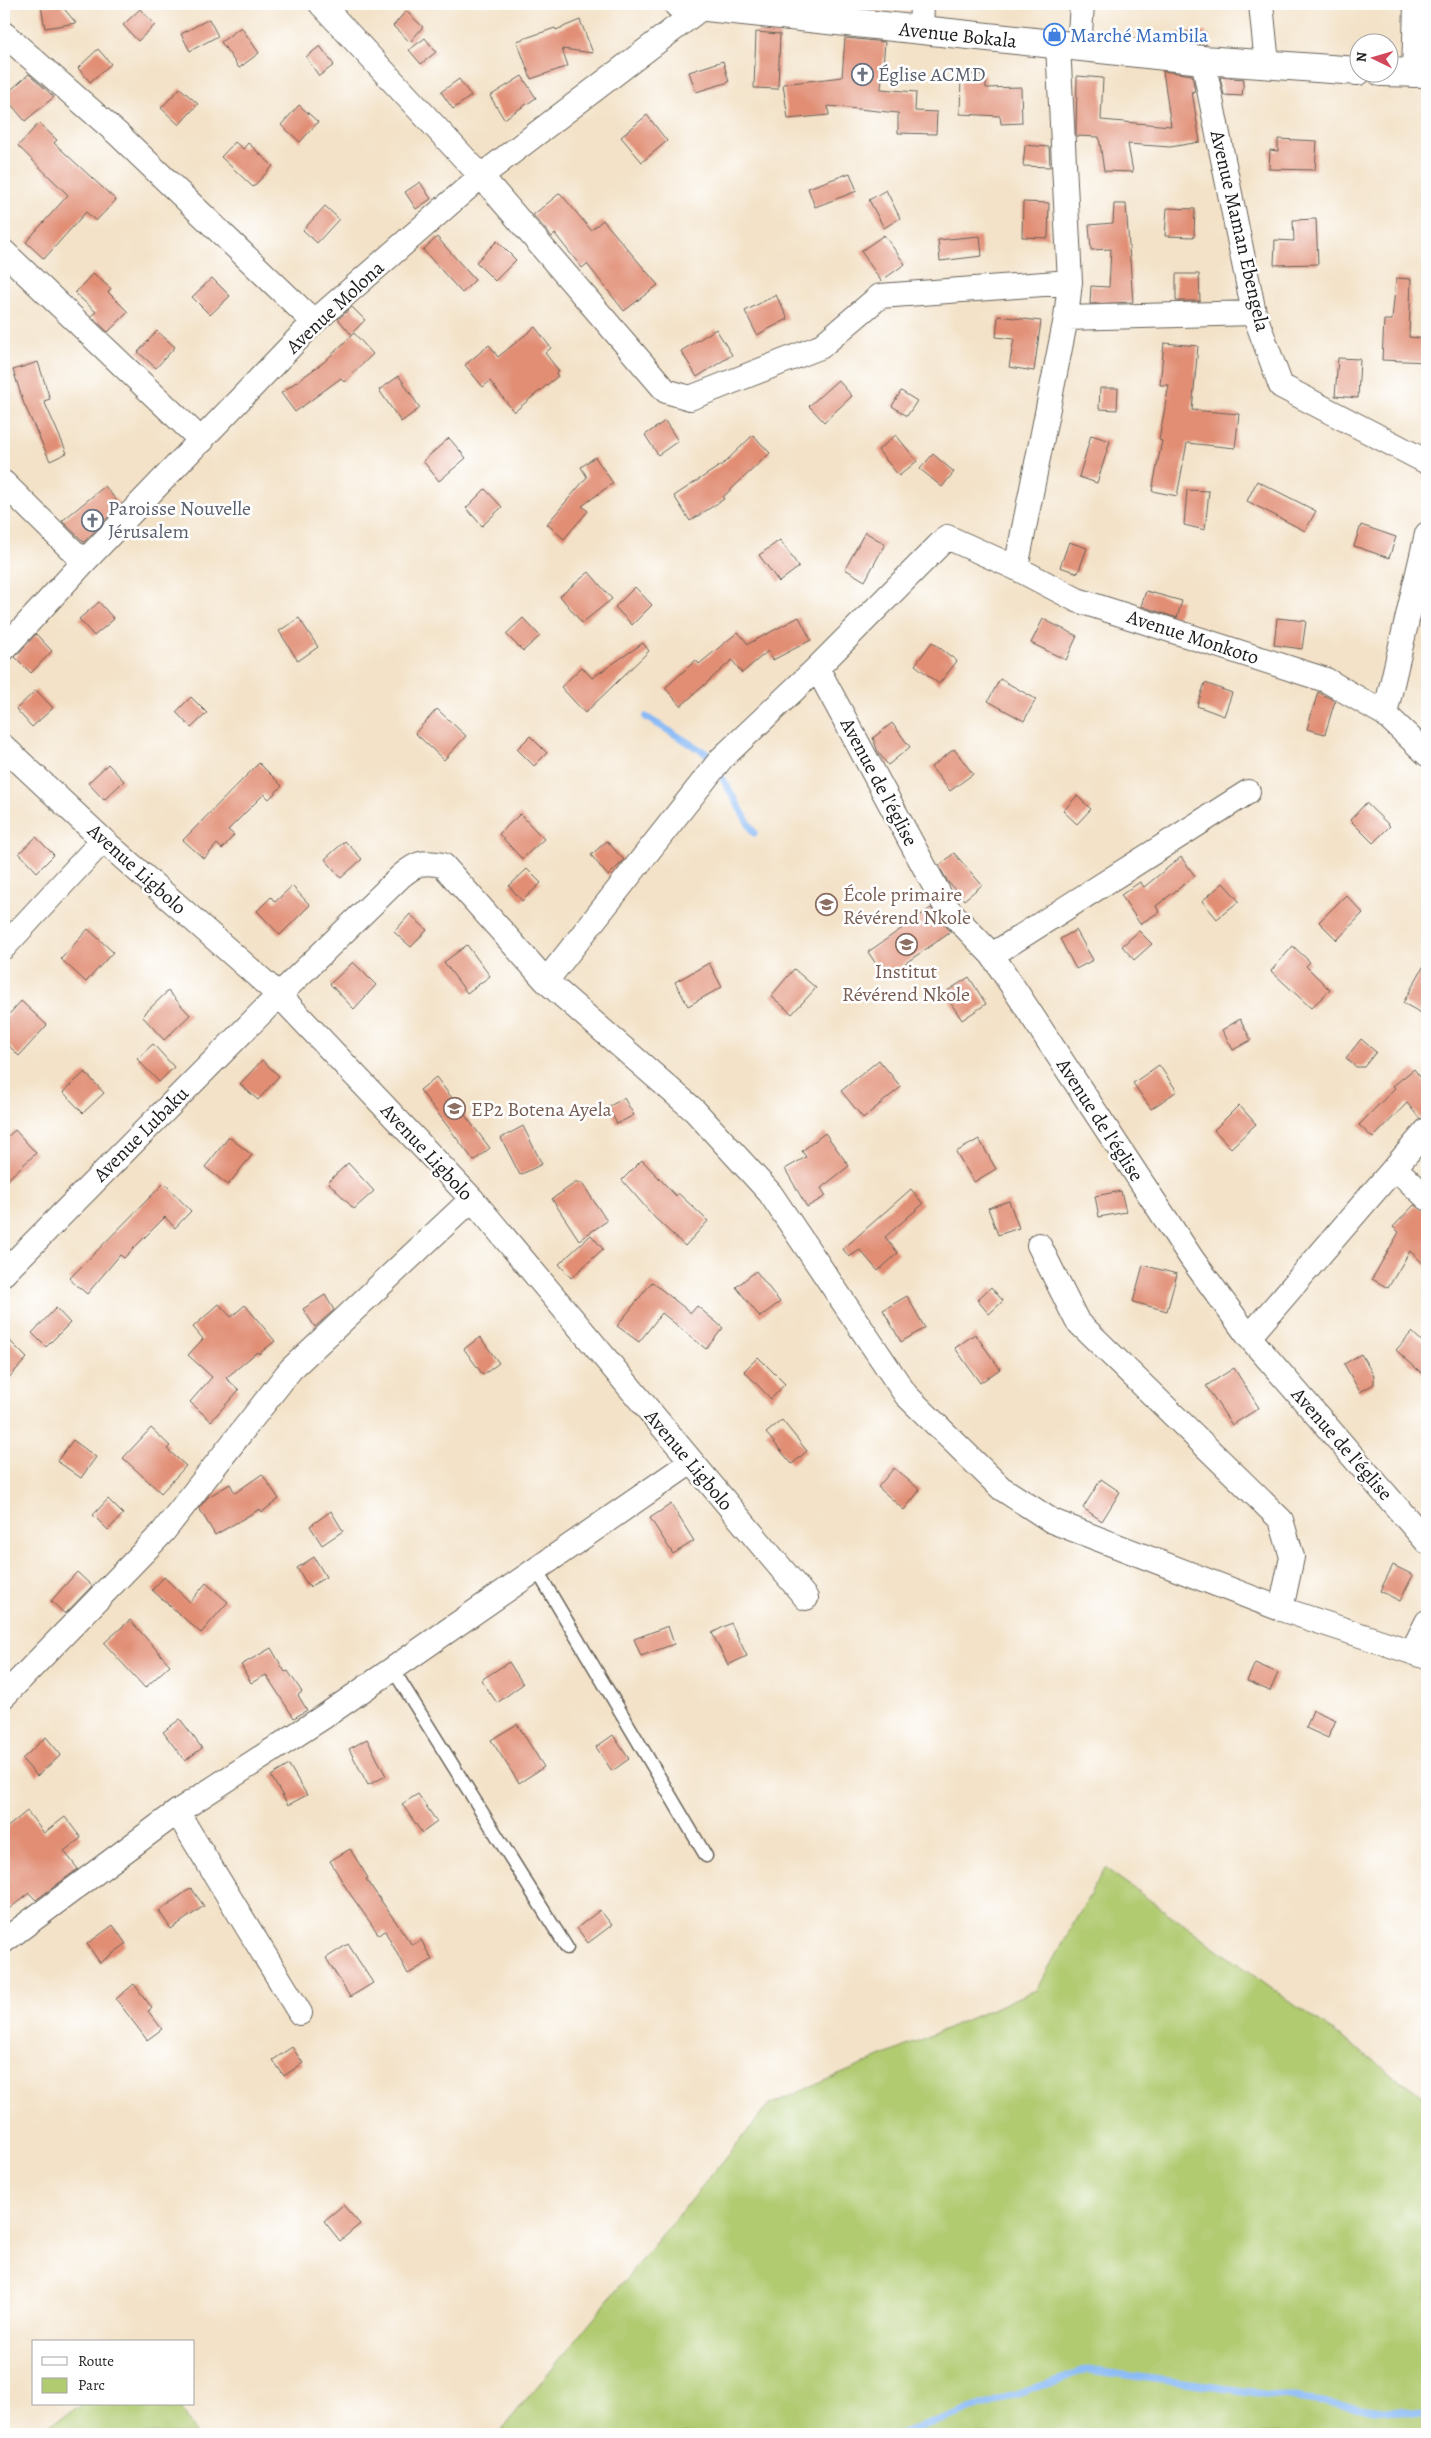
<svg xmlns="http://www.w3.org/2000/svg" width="1431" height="2438" font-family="Alegreya,serif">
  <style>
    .green { fill: #b1cb71; stroke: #667446 }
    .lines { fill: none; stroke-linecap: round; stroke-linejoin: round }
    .stream { stroke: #89baf5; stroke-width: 7 }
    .building { fill: #e18e75 }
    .lane-casing { stroke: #676158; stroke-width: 15 }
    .street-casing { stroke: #676158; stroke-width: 26 }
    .secondary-casing { stroke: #676158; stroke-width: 30 }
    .lane { stroke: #fff; stroke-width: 12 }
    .street { stroke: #fff; stroke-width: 24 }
    .secondary { stroke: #fff; stroke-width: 28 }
    .labels { text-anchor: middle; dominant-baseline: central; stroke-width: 5; stroke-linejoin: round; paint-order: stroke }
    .street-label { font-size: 20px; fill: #1c1c1c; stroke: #fff }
    .shop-label { font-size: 20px; fill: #366cbe; stroke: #fff; text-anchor: start }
    .worship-label { font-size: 20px; fill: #5b616d; stroke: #fff; text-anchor: start }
    .education-label { font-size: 20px; fill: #785e54; stroke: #fff; text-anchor: start }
  </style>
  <rect width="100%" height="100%" fill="#fff"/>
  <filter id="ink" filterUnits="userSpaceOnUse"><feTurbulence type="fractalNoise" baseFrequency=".02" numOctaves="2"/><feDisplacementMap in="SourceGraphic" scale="10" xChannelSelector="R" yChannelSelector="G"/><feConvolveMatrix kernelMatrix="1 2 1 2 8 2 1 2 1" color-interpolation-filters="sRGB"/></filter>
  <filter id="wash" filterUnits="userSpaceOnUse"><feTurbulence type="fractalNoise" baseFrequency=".0096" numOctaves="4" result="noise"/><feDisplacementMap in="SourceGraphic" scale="20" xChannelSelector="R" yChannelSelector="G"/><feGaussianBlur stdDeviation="1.12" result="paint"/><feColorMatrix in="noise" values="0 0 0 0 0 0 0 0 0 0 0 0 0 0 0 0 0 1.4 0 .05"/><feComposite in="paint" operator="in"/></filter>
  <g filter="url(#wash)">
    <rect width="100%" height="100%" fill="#f3e2c8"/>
    <!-- green -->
    <path class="green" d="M1105 1868 1427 2099V2434H498L769 2105 1036 1990Z
      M84 2404H179L196 2434H34Z"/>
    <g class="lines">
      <!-- stream -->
      <path class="stream" d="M646 717 709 755 754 833
        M900 2434 1088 2370 1427 2416"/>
    </g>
    <g id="blocks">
      <!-- building -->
      <path class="building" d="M60 4 76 23 45 28 41 6Z
        M140 9 155 25 138 41 123 25Z
        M406 11 423 27 410 42 393 26Z
        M209 19 218 36 190 51 181 34Z
        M580 20 593 53 562 49 568 66 531 79 517 41 555 28 556 30Z
        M241 27 259 53 239 68 221 42Z
        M756 32 780 34 778 89 754 88Z
        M1178 32H1206V45L1178 42Z
        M425 38 436 52 421 64 409 50Z
        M845 38 885 42 881 89 916 92 915 111 937 112 936 134 898 133V113L828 106 829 115 788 119 783 84 842 77Z
        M320 46 334 65 319 76 306 57Z
        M98 49 111 64 90 82 78 68Z
        M723 61 729 82 696 92 689 72Z
        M1163 71 1192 75 1195 92 1192 91 1200 142 1170 147 1128 144 1133 172 1104 171 1099 137 1076 136 1077 76 1103 78 1101 120 1171 126Z
        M29 74 54 97 25 121 4 96Z
        M961 74 986 75V88L1021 87 1022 123 1001 124 1000 116 960 114Z
        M522 76 536 98 504 119 490 96Z
        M1220 77 1244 79 1242 96 1224 95Z
        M459 79 471 96 453 109 441 92Z
        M180 88 198 104 179 125 161 108Z
        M299 105 318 122 300 142 281 125Z
        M647 115 667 141 642 162 621 137Z
        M39 123 57 140 54 143 116 200 96 221 86 212 44 259 26 242 68 195 18 146Z
        M1278 139 1317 141 1315 170 1269 169 1270 150 1278 151Z
        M235 142 243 149 248 143 273 166 253 187 221 157Z
        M1025 145 1049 147 1050 167 1023 166Z
        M850 173 857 191 815 207 808 188Z
        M420 182 431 199 416 209 405 192Z
        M886 190 900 218 884 228 869 200Z
        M560 193 591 230 603 220 658 285 624 311 587 264 582 268 555 234 552 237 533 215Z
        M1023 202 1049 203 1048 238 1022 237Z
        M1114 204H1126L1133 302 1090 304 1091 286 1109 287 1111 249 1091 250 1089 225 1113 223Z
        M325 206 339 219 317 243 303 230Z
        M1167 208 1195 209 1194 237 1165 236Z
        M1316 219 1318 264 1274 265 1275 240 1294 241 1293 220Z
        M884 235 905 264 881 281 861 251Z
        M980 236 982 256 940 261 938 240Z
        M437 237 475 280 462 293 423 250Z
        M497 241 516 260 495 281 476 262Z
        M93 273 111 289 108 292 128 312 108 332 91 316 96 312 75 293Z
        M1176 274H1199L1200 301H1176Z
        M212 278 230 296 210 315 192 297Z
        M1396 278 1411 279 1409 337 1427 339V362L1382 360 1384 320H1392Z
        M776 295 788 319 757 335 745 311Z
        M352 307 365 320 351 334 338 319Z
        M998 316 1041 321 1034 371 1009 367 1014 339 996 337Z
        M535 327 551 348 545 353 559 371 556 374 558 376 514 412 490 381 483 387 465 365 489 345 498 357Z
        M716 329 732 355 697 377 681 351Z
        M157 331 175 347 156 368 138 352Z
        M354 333 373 354 344 382 341 378 295 412 281 393 324 362Z
        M1164 343 1198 346 1192 410 1239 414 1235 448 1187 443 1177 496 1152 491 1162 441 1159 440 1169 385H1160Z
        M1338 358 1360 359 1358 398 1335 396Z
        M38 362 50 399 44 401 67 453 50 461 24 404 13 370Z
        M399 376 420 408 401 422 379 390Z
        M838 380 852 396 824 422 809 406Z
        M1100 388H1118L1117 410 1099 409Z
        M901 391 917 401 907 416 892 406Z
        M665 421 678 441 658 455 645 435Z
        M753 435 770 453 723 497 724 499 690 521 674 496 724 463Z
        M896 435 917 461 899 476 878 450Z
        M1091 435 1110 441 1097 483 1079 477Z
        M449 438 466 458 439 481 423 461Z
        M933 454 954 472 942 487 920 469Z
        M595 457 613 483 582 506 588 511 564 539 547 524 587 477 581 467Z
        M1257 481 1316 511 1305 531 1247 501Z
        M105 486 120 505 84 542 62 521Z
        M485 489 502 507 482 526 466 508Z
        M1187 490 1209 491 1205 530 1184 525Z
        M1361 525 1396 537 1389 558 1354 546Z
        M865 532 885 544 865 581 845 569Z
        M780 540 799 567 779 582 759 555Z
        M1069 542 1087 548 1078 573 1060 567Z
        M589 572 612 599 582 623 560 596Z
        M635 587 652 605 632 625 615 607Z
        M1146 591 1182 601 1177 618 1141 606Z
        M99 602 114 619 94 636 79 619Z
        M799 617 811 640 773 660 768 651 742 673 732 660 681 706 665 688 696 660 699 664 738 632 748 644Z
        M299 618 318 647 298 661 279 631Z
        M523 618 540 636 523 651 506 634Z
        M1277 618 1306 621 1302 649 1274 645Z
        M1043 619 1077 636 1066 660 1031 643Z
        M36 634 52 651 31 673 15 657Z
        M932 642 957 661 939 684 915 665Z
        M643 643 649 651 585 713 561 687 582 667 592 678Z
        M1000 679 1036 699 1024 721 988 701Z
        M1205 683 1232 693 1224 716 1197 706Z
        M36 690 53 708 32 727 16 709Z
        M1318 692 1335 701 1325 734 1307 729Z
        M191 697 207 713 191 728 176 712Z
        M437 709 466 736 444 760 415 733Z
        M892 723 910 747 888 765 878 752 873 738Z
        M530 736 547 753 534 766 517 749Z
        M954 749 973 774 950 791 931 767Z
        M259 763 282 786 269 799 264 794 228 830 234 835 222 849 217 844 204 859 183 840Z
        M108 764 124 781 104 800 88 783Z
        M1077 796 1091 809 1077 824 1063 811Z
        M1366 803 1390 826 1373 843 1350 820Z
        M520 814 544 839 522 859 499 834Z
        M36 837 54 855 37 872 19 853Z
        M345 841 362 859 341 878 325 859Z
        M607 841 624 860 608 876 591 855Z
        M954 853 982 885 964 900 948 882 939 866Z
        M1181 857 1195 876 1156 906 1159 912 1140 924 1121 895 1140 882 1144 887Z
        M527 869 541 883 522 901 509 886Z
        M1223 883 1239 901 1217 919 1202 901Z
        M292 886 310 905 280 935 257 911 271 897 275 902Z
        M1346 895 1363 913 1337 940 1319 922Z
        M931 908 951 932 885 977 868 952Z
        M410 914 427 930 411 947 394 932Z
        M88 929 113 952 86 982 61 959Z
        M1076 930 1093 960 1076 969 1060 939Z
        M1139 931 1152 944 1134 960 1122 946Z
        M467 945 490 976 467 993 444 962Z
        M1293 946 1310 962 1306 966 1330 990 1311 1008 1271 971Z
        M1427 960V1016L1403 1003Z
        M353 962 376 985 354 1009 330 984Z
        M709 963 722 987 688 1006 675 982Z
        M794 969 816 988 792 1014 771 996Z
        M969 977 986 1004 962 1020 944 993Z
        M168 991 190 1015 164 1040 142 1016Z
        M21 1001 47 1025 19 1056 4 1041V1020Z
        M1240 1019 1251 1040 1233 1050 1222 1030Z
        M1361 1039 1376 1052 1364 1067H1356L1346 1058Z
        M153 1044 174 1067 159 1082 137 1059Z
        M262 1060 279 1076 258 1100 240 1084Z
        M879 1060 901 1087 863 1118 841 1091Z
        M1159 1065 1177 1091 1151 1109 1133 1083Z
        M1414 1069 1427 1086V1117L1420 1119 1407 1103 1373 1138 1359 1125 1395 1088 1393 1086Z
        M85 1072 104 1093 83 1113 63 1092Z
        M436 1077 490 1148 474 1161 420 1090Z
        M624 1098 634 1115 617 1124 608 1107Z
        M1239 1105 1256 1124 1231 1148 1214 1130Z
        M523 1126 542 1164 520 1175 501 1138Z
        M15 1130 36 1153 4 1183V1140Z
        M825 1133 849 1166 821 1188 826 1196 807 1207 785 1169 806 1157 802 1151Z
        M229 1137 252 1155 228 1185 205 1167Z
        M979 1139 996 1169 974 1182 956 1152Z
        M642 1160 676 1196 678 1193 708 1221 685 1246 655 1218 622 1180Z
        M348 1163 374 1191 354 1209 328 1182Z
        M164 1183 191 1211 175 1228 165 1217 124 1258 120 1255 87 1294 69 1279Z
        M575 1183H582L607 1221 579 1240 552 1199Z
        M911 1189 923 1204 885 1237 898 1253 878 1271 860 1250 849 1257 843 1249Z
        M1121 1191 1126 1212 1099 1217 1095 1196Z
        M1009 1201 1019 1228 998 1235 988 1208Z
        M1414 1205 1427 1212V1267L1410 1251 1388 1288 1372 1279 1399 1232 1393 1227Z
        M591 1235 603 1249 571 1278 559 1264Z
        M1143 1265 1177 1274 1167 1311 1133 1302Z
        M756 1271 780 1302 760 1317 736 1287Z
        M652 1282 691 1313 697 1306 723 1328 706 1349 662 1313 639 1342 617 1326Z
        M991 1287 1003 1301 989 1314 977 1300Z
        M325 1295 334 1310 315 1327 303 1309Z
        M907 1296 925 1328 901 1342 883 1310Z
        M219 1304 231 1317 245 1305 275 1341 259 1354 257 1352 226 1378 239 1390 211 1421 190 1402 212 1377 188 1355 203 1339 193 1327Z
        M56 1308 70 1323 46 1347 32 1333Z
        M1412 1332 1427 1346V1378L1396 1350Z
        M975 1334 1000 1369 980 1383 955 1348Z
        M4 1335 27 1358 4 1383Z
        M480 1337 499 1363 483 1375 464 1349Z
        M1361 1354 1374 1376V1384L1360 1392 1344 1364Z
        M758 1357 785 1384 771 1399 744 1371Z
        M1234 1368 1259 1408 1232 1425 1206 1386Z
        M782 1420 807 1451 792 1464 766 1433Z
        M151 1428 170 1446 167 1449 186 1466 161 1493 123 1458Z
        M73 1440 96 1457 81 1478 57 1461Z
        M894 1468 920 1490 904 1510 878 1487Z
        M262 1474 279 1499 262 1512 260 1509 215 1535 199 1508 208 1497 230 1484 235 1493Z
        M1101 1479 1120 1492 1102 1521 1083 1508Z
        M108 1499 123 1514 108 1530 93 1515Z
        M671 1504 694 1541 673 1554 650 1518Z
        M331 1511 343 1531 322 1545 310 1526Z
        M314 1557 326 1577 309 1587 297 1568Z
        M1393 1565 1413 1575 1400 1601 1380 1591Z
        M77 1572 92 1586 65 1614 51 1601Z
        M164 1577 190 1602 206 1583 228 1602 201 1633 152 1590Z
        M130 1620 170 1665 145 1688 104 1643Z
        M731 1623 747 1656 728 1665 712 1633Z
        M668 1626 674 1644 641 1656 634 1639Z
        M271 1648 285 1672 288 1671 302 1692 298 1695 307 1710 294 1718 266 1675 251 1683 241 1665Z
        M509 1662 523 1684 497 1703 481 1680Z
        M1255 1663 1278 1673 1270 1691 1247 1681Z
        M1313 1710 1336 1720 1328 1738 1306 1728Z
        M180 1719 202 1748 185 1761 163 1732Z
        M517 1724 544 1767 519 1783 491 1740Z
        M613 1735 629 1759 612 1771 596 1747Z
        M46 1737 61 1755 37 1776 22 1759Z
        M367 1739 386 1776 368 1785 349 1749Z
        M289 1765 307 1795 288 1805 271 1776Z
        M418 1794 437 1822 422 1833 402 1804Z
        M27 1811 44 1833 65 1817 81 1838 64 1851 78 1869 36 1900 29 1893 4 1913V1830Z
        M350 1849 368 1878 366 1879 412 1945 421 1940 432 1960 408 1974 385 1931 379 1935 348 1891 330 1861Z
        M191 1888 204 1906 171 1929 159 1911Z
        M600 1910 612 1925 588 1943 577 1928Z
        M113 1925 126 1944 100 1963 87 1944Z
        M348 1944 373 1983 350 1997 326 1958Z
        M134 1984 152 2008 148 2011 162 2029 147 2040 116 1999Z
        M292 2047 303 2063 284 2076 273 2060Z
        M343 2205 360 2224 340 2241 324 2221Z"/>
    </g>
  </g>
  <g filter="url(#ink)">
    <use href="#blocks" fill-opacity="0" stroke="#676158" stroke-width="1"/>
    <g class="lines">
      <defs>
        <path id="lane" d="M536 1569 706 1856
          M392 1668 567 1948"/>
        <path id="street" d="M321 4 481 176 666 391 690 398 820 347 880 296 1070 282
          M1261 4 1267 64
          M921 31 922 4
          M4 34 119 135 314 322
          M1058 45 1070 282 1066 318
          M1079 47 1082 4
          M1203 60 1254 313 1281 386 1427 462
          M1414 75 1416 4
          M4 252 202 441
          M4 483 84 562
          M1016 568 1066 318 1254 313
          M4 649 84 562 314 322 481 176 704 6
          M817 668 946 907 992 955 1192 1259 1249 1337 1427 1542
          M1385 714 1427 534
          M4 747 103 840 279 995 472 1199 806 1598
          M4 947 103 840
          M992 955 1248 792
          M546 981 721 759 817 668 947 537 1016 568 1077 600 1326 680 1385 714 1427 754
          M1395 1168 1427 1198
          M1039 1245 1077 1321 1281 1520 1292 1557 1281 1609
          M4 1273 279 995 401 876C417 863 422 861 443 865L546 981 695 1111 770 1193 906 1395 1001 1488 1052 1521 1281 1609 1427 1657
          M1249 1337 1427 1130
          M1412 1652 1427 1622
          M4 1696 163 1532 291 1369 472 1199
          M177 1812 300 2013
          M4 1941 177 1812 325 1716 691 1462"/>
        <path id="secondary" d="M678 4 1203 60 1358 71
          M1381 72 1427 73"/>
      </defs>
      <!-- lane casing -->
      <use href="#lane" class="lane-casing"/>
      <!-- street casing -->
      <use href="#street" class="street-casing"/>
      <!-- secondary casing -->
      <use href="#secondary" class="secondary-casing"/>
      <!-- lane -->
      <use href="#lane" class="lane"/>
      <!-- street -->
      <use href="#street" class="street"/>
      <!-- secondary -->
      <use href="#secondary" class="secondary"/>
    </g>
  </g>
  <!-- icons -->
  <defs>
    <symbol id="shop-ring" viewBox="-11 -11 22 22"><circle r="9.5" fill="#fff" stroke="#3f7fe0" stroke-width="1.5"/><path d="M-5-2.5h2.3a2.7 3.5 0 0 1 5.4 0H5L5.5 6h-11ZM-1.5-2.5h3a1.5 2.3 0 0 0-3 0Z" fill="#3f7fe0"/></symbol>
    <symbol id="church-ring" viewBox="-11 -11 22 22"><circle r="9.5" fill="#fff" stroke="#6b7280" stroke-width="1.5"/><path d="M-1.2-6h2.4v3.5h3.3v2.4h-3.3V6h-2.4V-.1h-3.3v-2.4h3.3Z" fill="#6b7280"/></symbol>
    <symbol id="school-ring" viewBox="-11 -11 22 22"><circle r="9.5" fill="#fff" stroke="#8d6e63" stroke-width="1.5"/><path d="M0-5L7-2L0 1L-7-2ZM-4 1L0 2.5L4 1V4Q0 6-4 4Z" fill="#8d6e63"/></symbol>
  </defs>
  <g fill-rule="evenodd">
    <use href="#shop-ring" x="1042" y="22" width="25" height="25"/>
    <use href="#church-ring" x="850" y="62" width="25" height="25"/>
    <use href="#church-ring" x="80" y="508" width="25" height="25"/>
    <use href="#school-ring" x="814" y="892" width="25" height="25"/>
    <use href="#school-ring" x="894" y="932" width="25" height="25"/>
    <use href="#school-ring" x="442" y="1096" width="25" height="25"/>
  </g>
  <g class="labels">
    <!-- street labels -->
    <g class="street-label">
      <text transform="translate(958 35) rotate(6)">Avenue Bokala</text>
      <text transform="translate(1240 231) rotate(77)">Avenue Maman Ebengela</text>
      <text transform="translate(335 307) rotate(-43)">Avenue Molona</text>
      <text transform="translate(1193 637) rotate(18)">Avenue Monkoto</text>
      <text transform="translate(879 782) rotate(62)">Avenue de l'église</text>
      <text transform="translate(137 869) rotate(42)">Avenue Ligbolo</text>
      <text transform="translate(1100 1120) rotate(57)">Avenue de l'église</text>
      <text transform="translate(141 1134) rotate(-45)">Avenue Lubaku</text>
      <text transform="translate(427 1152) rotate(47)">Avenue Ligbolo</text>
      <text transform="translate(1342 1444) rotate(49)">Avenue de l'église</text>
      <text transform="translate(689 1460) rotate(50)">Avenue Ligbolo</text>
    </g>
    <!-- shop labels -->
    <g class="shop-label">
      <text x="1070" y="35">Marché Mambila</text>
    </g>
    <!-- worship labels -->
    <g class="worship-label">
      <text x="878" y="74">Église ACMD</text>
      <text x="108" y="508">Paroisse Nouvelle<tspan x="108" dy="23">Jérusalem</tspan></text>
    </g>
    <!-- education labels -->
    <g class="education-label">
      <text x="843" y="894">École primaire<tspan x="843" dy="23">Révérend Nkole</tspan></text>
      <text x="906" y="971" text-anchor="middle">Institut<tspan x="906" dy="23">Révérend Nkole</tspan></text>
      <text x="471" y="1109">EP2 Botena Ayela</text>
    </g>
  </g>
  <!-- margin -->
  <rect width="1431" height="2438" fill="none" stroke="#fff" stroke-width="20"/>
  <!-- legend -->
  <rect x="32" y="2340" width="162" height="65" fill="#ffffff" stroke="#a4a4a4"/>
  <rect x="42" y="2357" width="25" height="8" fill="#ffffff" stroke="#a4a4a4"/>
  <text x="78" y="2366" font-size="15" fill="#1c1c1c">Route</text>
  <rect x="42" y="2378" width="25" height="15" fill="#b1cb71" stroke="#a4a4a4"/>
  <text x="78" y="2390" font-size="15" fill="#1c1c1c">Parc</text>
  <!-- north arrow -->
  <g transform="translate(1374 58) rotate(275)"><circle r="24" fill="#ffffff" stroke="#a4a4a4"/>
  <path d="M0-4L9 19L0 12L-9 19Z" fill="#d1495b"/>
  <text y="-8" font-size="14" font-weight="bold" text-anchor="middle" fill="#1c1c1c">N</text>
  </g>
</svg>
